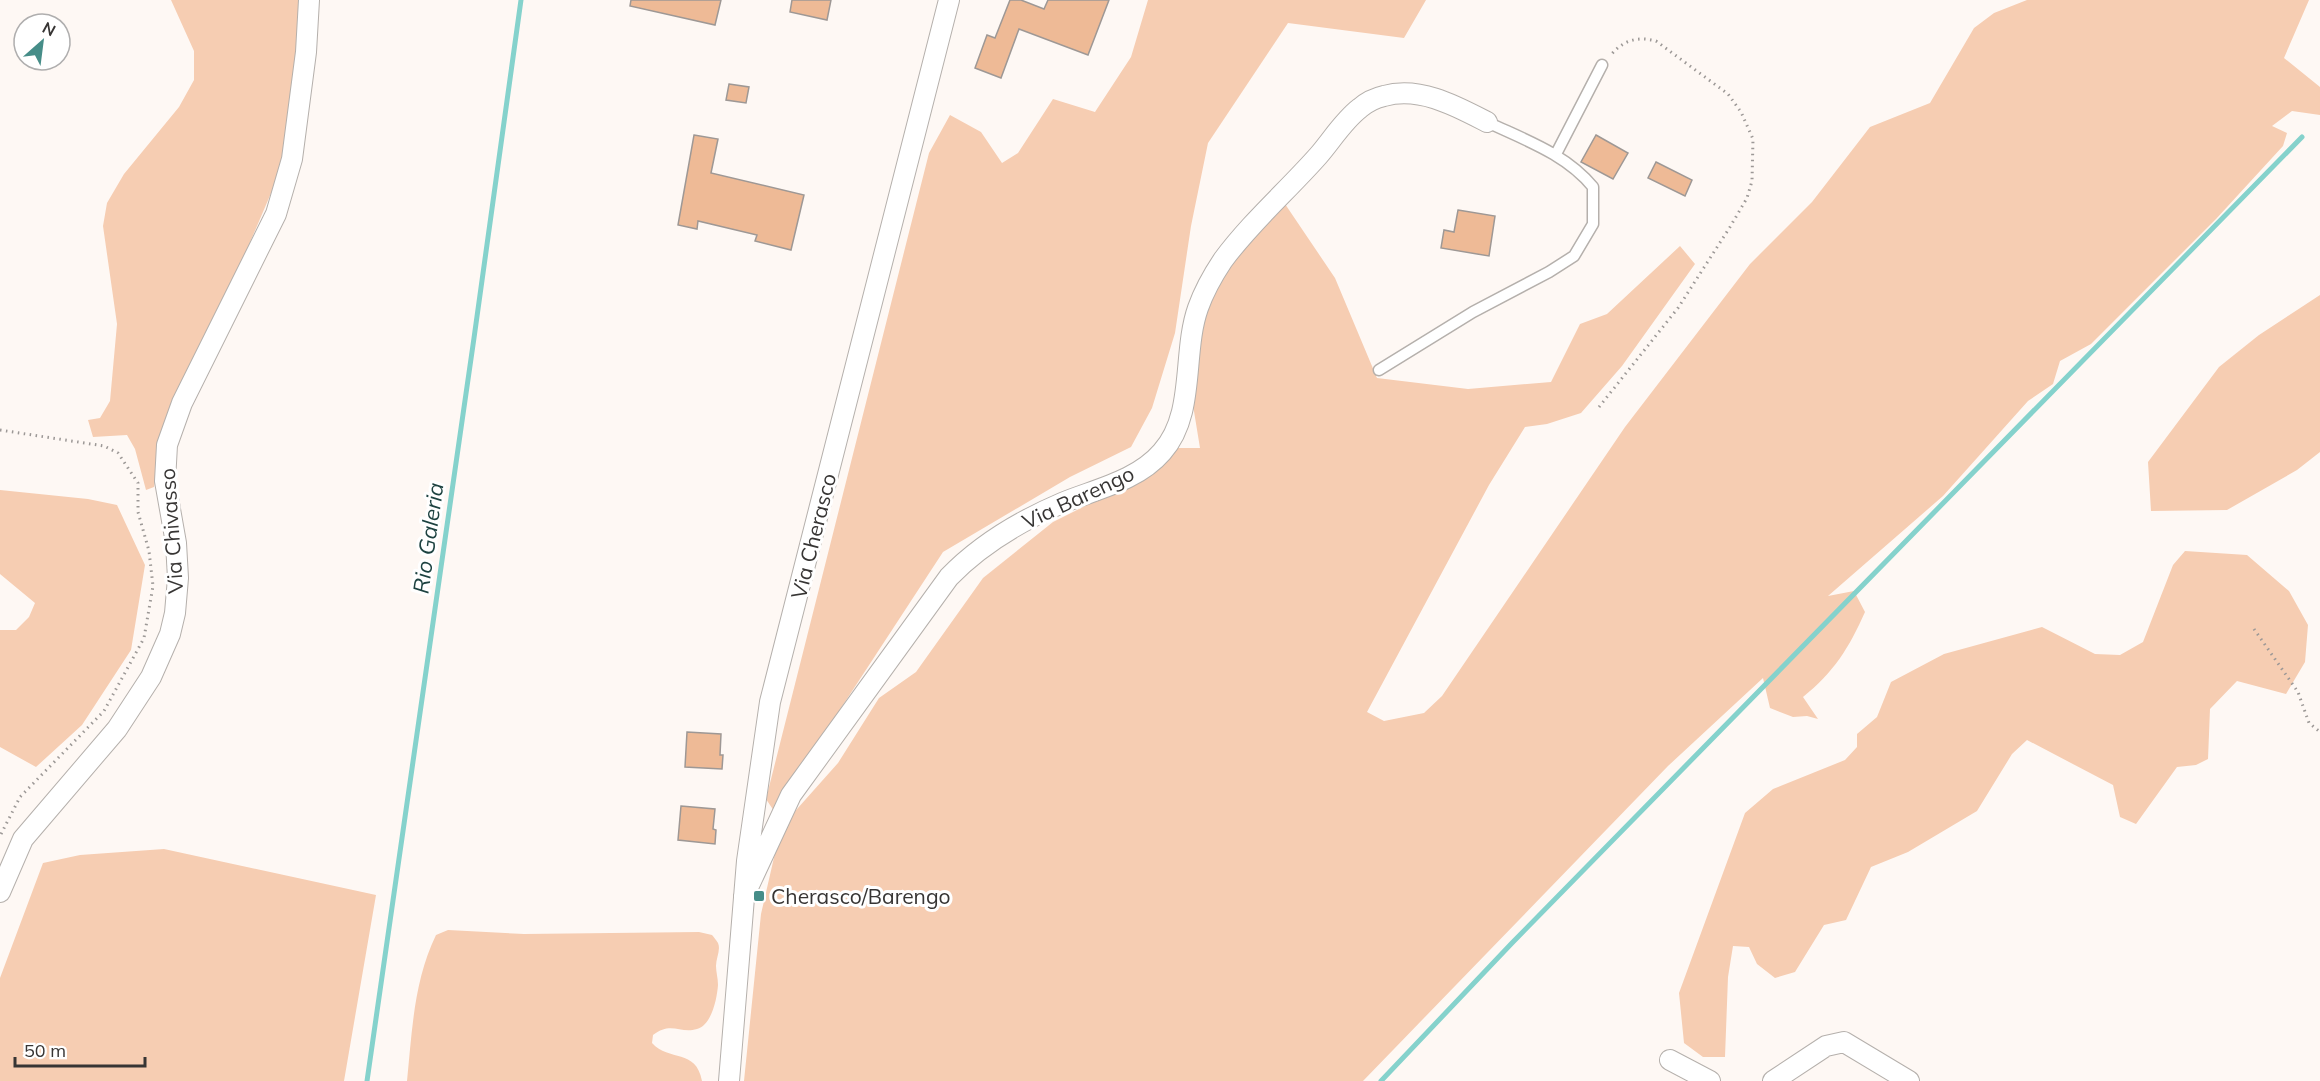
<svg xmlns="http://www.w3.org/2000/svg" width="2320" height="1081" font-family="Mulish,sans-serif">
  <style>
    .green { fill: #f6cdb2 }
    .lines { fill: none; stroke-linecap: round; stroke-linejoin: round }
    .stream { stroke: #85d2cc; stroke-width: 5 }
    .building { fill: #eeba96; stroke: #9e9895; stroke-width: 1.5 }
    .service-casing { stroke: #b5b0ac; stroke-width: 13 }
    .minor-casing { stroke: #b5b0ac; stroke-width: 22 }
    .path { stroke: #9c9896; stroke-width: 3; stroke-dasharray: 1.5 4.5; stroke-linecap: butt }
    .service { stroke: #fff; stroke-width: 10 }
    .minor { stroke: #fff; stroke-width: 20 }
    .poi-dot { fill: #468d88; stroke: #fff; stroke-width: 2 }
    .labels { text-anchor: middle; dominant-baseline: central; stroke-width: 6; stroke-linejoin: round; paint-order: stroke }
    .street-label { font-size: 21px; fill: #373534; stroke: #fff }
    .poi-label { font-size: 21px; fill: #373534; stroke: #fff; text-anchor: start }
    .water-label { font-size: 22px; font-style: italic; fill: #1d4240; stroke: #fff }
  </style>
  <rect width="100%" height="100%" fill="#fef8f4"/>
  <!-- green -->
  <path class="green" d="M171 0H303L283 165 216 322 162 438 154 487 146 490 135 449 127 435 93 437 88 420 100 418 110 401 117 324 103 226 107 203 124 174 179 107 194 80V51Z
    M1148 0H1426L1404 38 1288 23 1208 143 1191 226 1175 333 1152 408 1131 447 1070 477 943 552 841 708 778 817 766 799 929 153 950 115 981 132 1002 163 1018 153 1053 99 1095 112 1131 57Z
    M2027 0H2309L2284 58 2320 87V115L2292 111 2272 126 2287 133 2283 146 2216 219 2091 344 2060 361 2053 384 2028 401 1943 496 1828 596 1854 591 1865 612C1849 648 1834 672 1803 697L1818 719 1807 716 1793 717 1770 708 1763 678 1668 766 1363 1081H744L761 914 781 827 838 763 879 698 916 672 983 578 1053 522 1135 481 1170 448H1200L1191 393 1208 304 1232 256 1283 201 1335 278 1377 378 1468 389 1551 382 1580 324 1607 314 1680 246 1695 264 1622 366 1581 413 1547 424 1525 427 1489 485 1367 712 1384 721 1424 713 1442 696 1625 427 1750 264 1812 202 1870 127 1930 103 1974 28 1994 13Z
    M2320 295V452L2297 470 2227 510 2151 511 2148 462 2219 367 2259 335Z
    M0 490 88 499 117 505 145 565 131 650 82 725 36 767 0 747V630H16L29 617 35 603 0 574Z
    M2185 551 2247 555 2289 591 2308 625 2305 662 2286 694 2237 681 2210 709 2208 759 2196 765 2177 767 2136 824 2120 817 2113 785 2027 740 2012 754 1977 811 1908 852 1871 867 1846 920 1824 925 1795 972 1775 978 1757 964 1749 947 1733 946 1728 977 1725 1057H1703L1684 1043 1679 993 1745 813 1773 789 1845 760 1857 747V734L1877 717 1891 682 1944 654 2042 627 2095 654 2120 655 2143 642 2173 565Z
    M164 849 376 895 344 1081H0V978L43 863 80 855Z
    M448 930 524 934 699 932 712 935C714 937 716 940 718 943 721 950 716 958 716 966 716 972 718 978 718 985 717 998 712 1025 697 1029 680 1034 671 1021 653 1035L652 1043C669 1062 696 1048 702 1081H407C412 1031 414 980 436 935Z"/>
  <g class="lines">
    <!-- stream -->
    <path class="stream" d="M367 1081 474 338 521 0
      M1381 1081 1512 943 2302 137"/>
  </g>
  <!-- building -->
  <path class="building" d="M631 0H721L715 25 630 6Z
    M792 0H831L827 20 790 12Z
    M1010 0H1021L1044 9 1048 0H1109L1088 55 1019 29 1001 78 975 68 987 35 995 38Z
    M729 84 749 87 746 103 726 100Z
    M694 135 718 139 711 173 804 195 791 250 755 241 757 235 698 221 697 229 678 225Z
    M1596 135 1628 153 1613 179 1581 162Z
    M1656 162 1692 180 1685 196 1648 178Z
    M1458 210 1495 216 1489 256 1441 248 1444 230 1454 232Z
    M687 732 721 734 720 755H723L722 769 685 767Z
    M681 806 715 809 713 829 716 830 715 844 678 840Z"/>
  <g class="lines">
    <defs>
      <path id="service" d="M1556 154 1602 65
        M1379 370 1473 312 1549 272 1574 256 1593 224V187C1566 154 1525 140 1487 122"/>
      <path id="minor" d="M0 892 23 839 117 729 151 677 170 634 175 613 178 578 176 543 165 481 167 445 182 403 276 214 292 159 306 52 309 0
        M744 896 791 795 949 577C981 544 1020 521 1062 503 1096 489 1137 481 1162 452 1196 414 1182 353 1198 308 1204 291 1213 275 1223 260 1251 222 1287 191 1318 156 1332 140 1343 121 1360 108 1367 102 1375 98 1384 96 1420 86 1456 106 1487 122
        M1670 1060 1710 1081
        M729 1081 747 861 770 702 949 0
        M1773 1081 1826 1046 1844 1042 1909 1081"/>
    </defs>
    <!-- service casing -->
    <use href="#service" class="service-casing"/>
    <!-- minor casing -->
    <use href="#minor" class="minor-casing"/>
    <!-- path -->
    <path class="path" d="M1599 407 1678 308 1730 227 1747 198 1752 181 1753 139 1741 112 1728 94 1656 41C1638 36 1623 40 1611 55
      M0 430 104 446 118 453 138 483V512L149 551 153 586 144 638 104 711 20 797 0 836
      M2254 629 2298 692 2309 723 2320 732"/>
    <!-- service -->
    <use href="#service" class="service"/>
    <!-- minor -->
    <use href="#minor" class="minor"/>
  </g>
  <!-- markers -->
  <rect class="poi-dot" x="753" y="890" width="12" height="12" rx="3"/>
  <g class="labels">
    <!-- street labels -->
    <g class="street-label">
      <text transform="translate(1078 497) rotate(-25)">Via Barengo</text>
      <text transform="translate(171 531) rotate(-94)">Via Chivasso</text>
      <text transform="translate(813 536) rotate(-76)">Via Cherasco</text>
    </g>
    <!-- poi labels -->
    <g class="poi-label">
      <text x="771" y="896">Cherasco/Barengo</text>
    </g>
    <!-- water labels -->
    <g class="water-label">
      <text transform="translate(428 538) rotate(-82)">Rio Galeria</text>
    </g>
  </g>
  <!-- north arrow -->
  <g transform="translate(42 42) rotate(28)"><circle r="28" fill="#ffffff" stroke="#afaeae" stroke-width="1.5"/>
  <path d="M0-4.5L10 22L0 15L-10 22Z" fill="#468d88"/>
  <text y="-9" font-size="16" font-weight="bold" text-anchor="middle" fill="#373534">N</text>
  </g>
  <!-- scale -->
  <path d="M15 1057v9h130v-9" fill="none" stroke="#373534" stroke-width="3"/>
  <text x="24" y="1057" font-size="18" fill="#373534" stroke="#ffffff" stroke-width="4.5" paint-order="stroke">50 m</text>
</svg>
